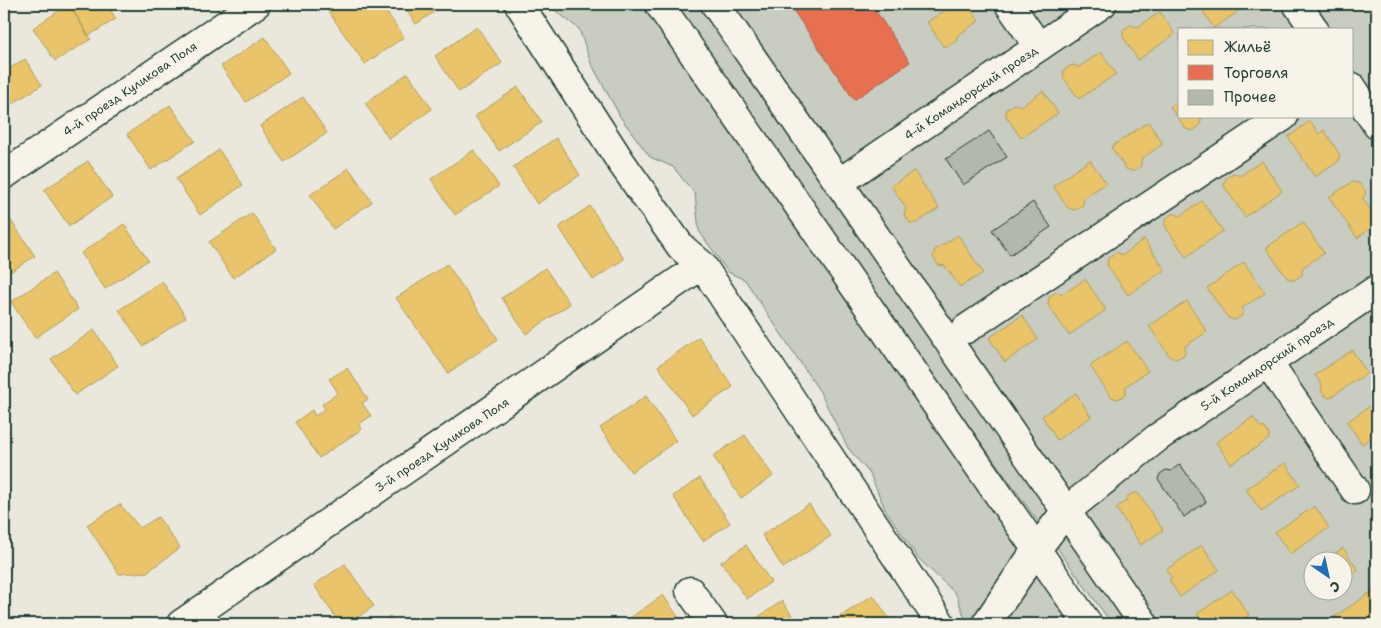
<svg xmlns="http://www.w3.org/2000/svg" width="1381" height="628" font-family="'Shantell Sans',sans-serif">
  <style>
    .green { fill: #c8ccc1; stroke: #74847a; fill-rule: evenodd }
    .homes { fill: #e9c46a; stroke: #ac9c5a }
    .shops { fill: #e76f51; stroke: #ab6048 }
    .building { fill: #b2b8ae; stroke: #1f3d34 }
    .lines { fill: none; stroke-linecap: round; stroke-linejoin: round }
    .minor-casing { stroke: #1f3d34; stroke-width: 31 }
    .minor { stroke: #f7f3e8; stroke-width: 28 }
    .labels { text-anchor: middle; dominant-baseline: central; stroke-width: 5; stroke-linejoin: round; paint-order: stroke }
    .street-label { font-size: 12px; fill: #1f3d34; stroke: #f7f3e8 }
  </style>
  <rect width="100%" height="100%" fill="#eae8dd"/>
  <filter id="ink" filterUnits="userSpaceOnUse"><feTurbulence type="fractalNoise" baseFrequency=".02" numOctaves="2"/><feDisplacementMap in="SourceGraphic" scale="10" xChannelSelector="R" yChannelSelector="G"/><feConvolveMatrix kernelMatrix="1 2 1 2 8 2 1 2 1" color-interpolation-filters="sRGB"/></filter>
  <g filter="url(#ink)">
    <!-- green -->
    <path class="green" d="M547 4H655L1084 624H967L956 594 918 558 885 509 870 474 848 448 820 392 745 280 728 272 699 231 695 194 673 167 650 157 621 118 591 63 579 29Z
      M664 4H1377V624H1112ZM1180 29H1352V116H1180ZM1314 560H1344V590H1314Z"/>
    <!-- homes -->
    <path class="homes" d="M69 4 91 39 55 61 33 28Z
      M69 4H107L116 19 88 36Z
      M331 4H381L404 37 365 64 326 8Z
      M402 4H442L443 6 416 24Z
      M955 4H967L979 21 957 36 956 41 948 46H943L927 22Z
      M1198 4H1237L1239 6 1236 13 1214 28Z
      M1160 12 1175 34 1138 60 1123 37V30L1131 25 1138 27Z
      M477 27 502 63 459 92 435 56Z
      M265 37 289 73 246 102 221 66Z
      M1101 52 1116 74 1079 99 1063 77 1064 70 1072 65 1079 67Z
      M25 59 42 85 4 109V72Z
      M408 73 432 109 389 139 365 103Z
      M518 87 542 122 499 151 475 116Z
      M1043 91 1058 113 1021 138 1006 116V109L1014 104 1021 106Z
      M303 97 327 133 284 162 260 126Z
      M1180 100V116H1204L1201 119 1200 126 1192 131 1186 129 1170 107Z
      M170 105 195 141 151 170 127 134Z
      M1310 121 1319 134 1324 130 1340 155 1338 162 1315 177 1288 137Z
      M1148 122 1163 144 1141 159V166L1133 171 1126 169 1111 147Z
      M556 138 580 175 537 204 513 167Z
      M219 150 243 185 200 215 176 179Z
      M474 150 499 186 455 215 431 179Z
      M1090 160 1106 183 1084 198 1083 205 1075 210 1068 208 1053 186Z
      M88 161 112 197 69 226 44 190Z
      M1262 161 1282 191 1245 217 1224 186 1225 179 1233 173 1240 176Z
      M349 168 372 202 333 229 310 195Z
      M914 171 939 208 917 223H910L904 215 906 208 891 186Z
      M1352 182 1359 183 1366 192 1363 199 1377 220V224L1357 238 1329 197Z
      M1202 201 1223 231 1186 257 1165 226V219L1173 213 1180 216Z
      M590 206 624 259 593 280 559 227Z
      M252 213 276 249 233 278 209 242Z
      M10 219 35 256 4 276V224Z
      M1303 222 1324 253 1302 268V275L1294 280 1287 278 1266 248Z
      M124 224 148 260 105 289 81 253Z
      M958 235 983 273 960 287 945 266 938 265 933 257 935 250Z
      M1144 239 1165 270 1128 295 1107 265 1108 258 1116 252 1123 255Z
      M1244 262 1265 293 1243 307V315L1235 320 1228 318 1207 288Z
      M447 264 498 339 448 373 396 298Z
      M545 268 570 304 526 334 502 298Z
      M54 273 78 309 35 338 11 302Z
      M1085 279 1106 310 1069 335 1048 305 1049 297 1056 292 1063 294Z
      M162 281 186 317 143 346 119 310Z
      M1187 301 1207 332 1185 346V354L1177 359 1170 357 1149 326Z
      M1022 315 1038 339 1005 362 989 338Z
      M94 330 118 366 75 395 51 359Z
      M699 337 733 387 692 415 658 366Z
      M1127 341 1148 371 1126 386V394L1118 399 1111 397 1090 366Z
      M1352 350 1367 373 1330 398 1325 396 1321 390 1322 385 1315 375Z
      M347 368 368 399 362 403 371 416 359 424 362 429 319 458 295 422 312 410 315 416 325 409 322 404 338 393 329 379Z
      M1076 393 1091 417 1057 440 1042 416Z
      M646 396 676 441 631 472 600 428Z
      M1377 401V433L1362 444 1347 422Z
      M1253 417 1260 427 1265 428 1269 434V439L1231 464 1216 442Z
      M745 435 773 476 741 498 713 456Z
      M1285 463 1300 485 1261 511 1246 489Z
      M700 478 730 523 703 541 673 496Z
      M1133 493H1138L1163 530 1141 545 1116 508 1126 501 1127 497Z
      M120 504 140 528 158 517 180 548 147 572 119 574 87 525Z
      M809 504 831 536 783 568 762 535Z
      M1315 506 1329 528 1290 554 1275 532Z
      M746 545 771 582 747 599 721 562Z
      M1202 545 1219 570 1180 597 1169 580 1172 578 1166 570Z
      M1343 548 1358 570 1344 580V560H1325Z
      M345 564 374 606 348 624H340L314 585Z
      M1314 568V589L1304 575Z
      M1232 590 1249 615 1236 624H1201L1202 623 1197 614Z
      M1373 591 1377 598V620L1372 624H1338L1334 617Z
      M663 595 683 624H624L623 623Z
      M873 595 893 624H829Z
      M782 601 798 624H748Z
      M390 616 396 624H378Z"/>
    <!-- shops -->
    <path class="shops" d="M789 4H871L910 62 854 100Z"/>
    <!-- building -->
    <path class="building" d="M989 131 1007 157 963 185 946 159Z
      M1033 202 1051 227 1010 255 992 230Z
      M1180 464 1206 502 1184 517 1158 479 1160 474 1166 470 1171 471Z"/>
    <g class="lines">
      <defs>
        <path id="minor" d="M519 4 621 162 681 247 702 265 941 624
          M659 4 1088 624
          M715 4 1144 624
          M1009 4 1039 47
          M1297 4 1314 29
          M1352 87 1377 125
          M4 175 256 4
          M840 182 1102 4
          M966 329 1284 116
          M1268 363 1355 490
          M690 591 713 624
          M181 624 702 265
          M986 624 1036 550 1066 511 1157 438 1377 289"/>
      </defs>
      <!-- minor casing -->
      <use href="#minor" class="minor-casing"/>
      <!-- minor -->
      <use href="#minor" class="minor"/>
    </g>
  </g>
  <g class="labels">
    <!-- street labels -->
    <g class="street-label">
      <text transform="translate(130 89) rotate(-34)">4-й проезд Куликова Поля</text>
      <text transform="translate(971 93) rotate(-34)">4-й Командорский проезд</text>
      <text transform="translate(1267 364) rotate(-34)">5-й Командорский проезд</text>
      <text transform="translate(442 445) rotate(-34)">3-й проезд Куликова Поля</text>
    </g>
  </g>
  <!-- margin -->
  <rect width="1381" height="628" fill="none" stroke="#f7f3e8" stroke-width="20"/>
  <rect x="10" y="10" width="1361" height="608" fill="none" stroke="#1f3d34" stroke-width="2" filter="url(#ink)"/>
  <!-- legend -->
  <rect x="1178" y="28" width="175" height="90" fill="#f7f3e8" stroke="#a1aaa0"/>
  <rect x="1188" y="40" width="25" height="15" fill="#e9c46a" stroke="#a1aaa0"/>
  <text x="1224" y="52" font-size="15" fill="#1f3d34">Жильё</text>
  <rect x="1188" y="65" width="25" height="15" fill="#e76f51" stroke="#a1aaa0"/>
  <text x="1224" y="78" font-size="15" fill="#1f3d34">Торговля</text>
  <rect x="1188" y="90" width="25" height="15" fill="#b2b8ae" stroke="#a1aaa0"/>
  <text x="1224" y="102" font-size="15" fill="#1f3d34">Прочее</text>
  <!-- north arrow -->
  <g transform="translate(1328 576) rotate(146)"><circle r="24" fill="#f7f3e8" stroke="#a1aaa0"/>
  <path d="M0-4L9 19L0 12L-9 19Z" fill="#1f6fb2"/>
  <text y="-8" font-size="14" font-weight="bold" text-anchor="middle" fill="#1f3d34">С</text>
  </g>
</svg>
